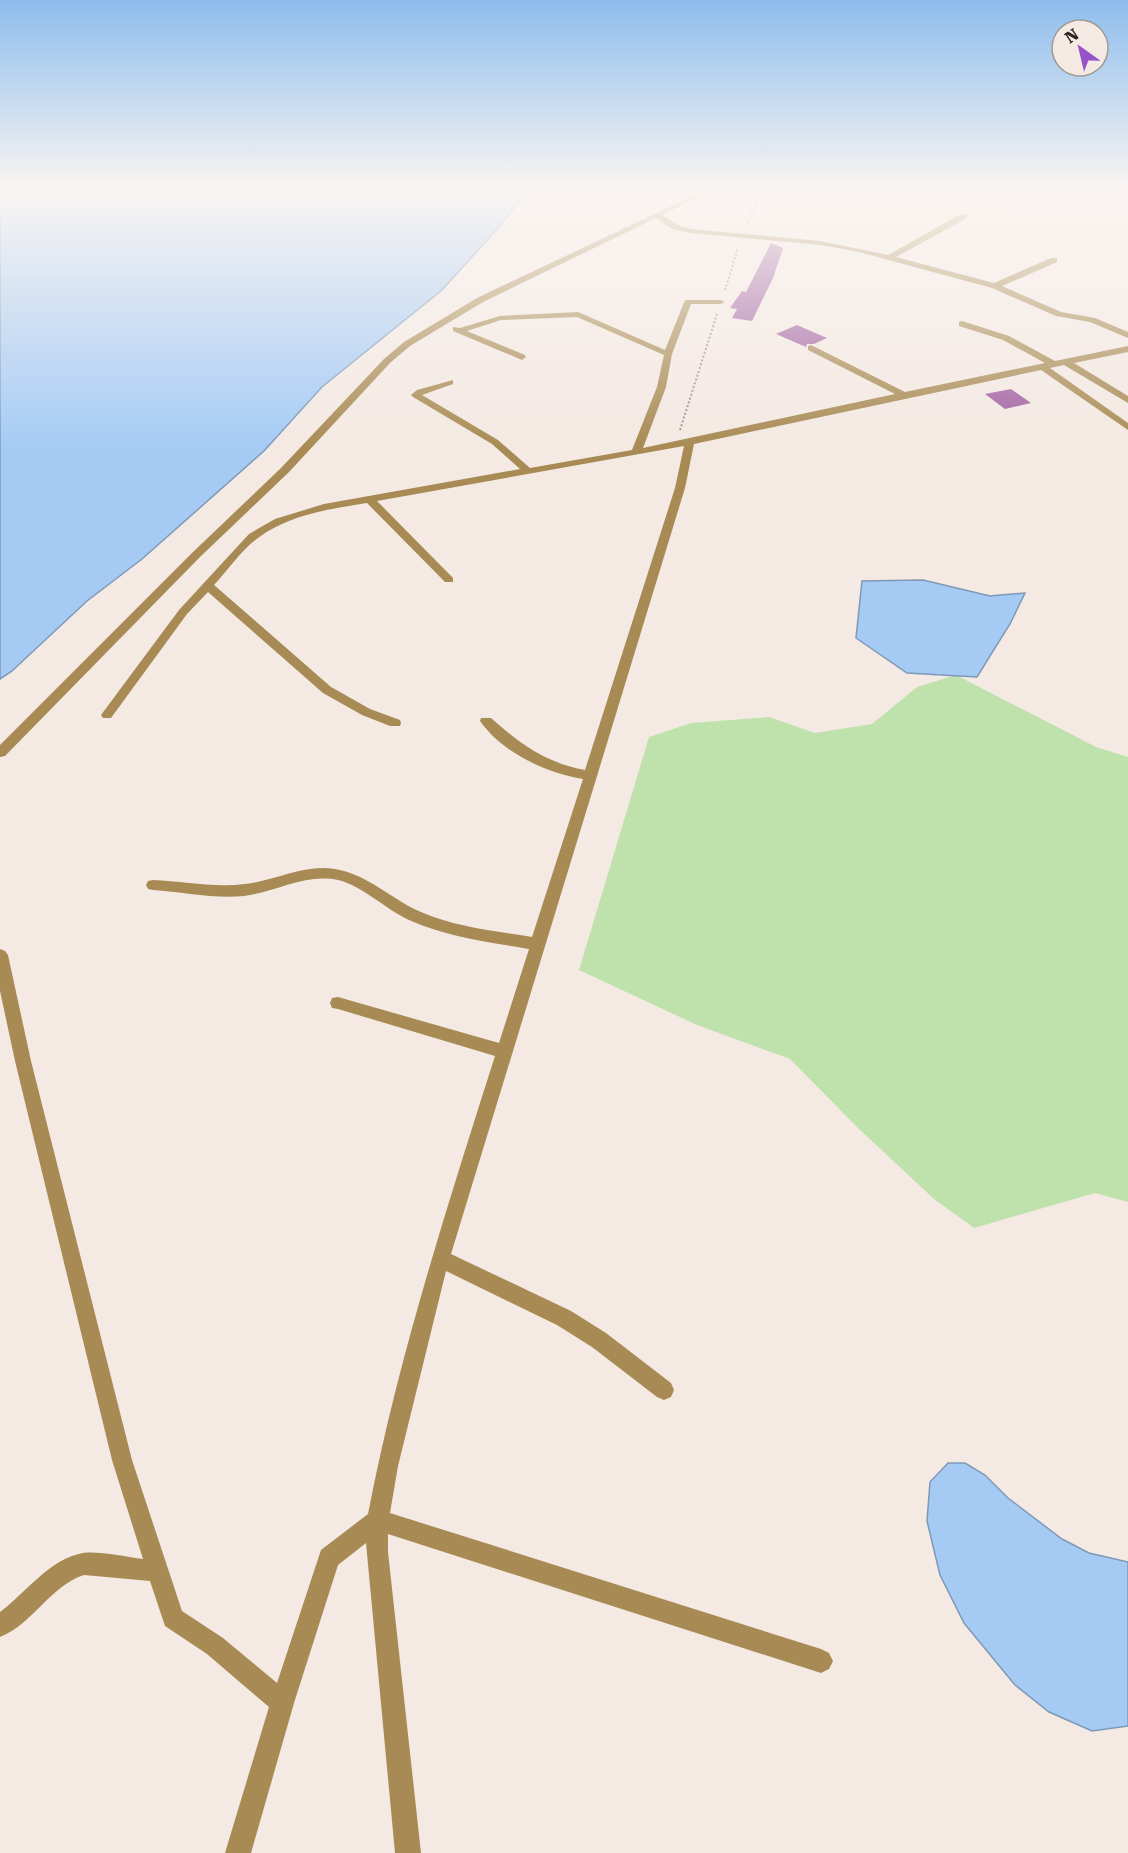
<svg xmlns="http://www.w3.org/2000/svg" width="1128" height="1853" font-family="'Roboto Serif',serif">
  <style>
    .green { fill: #bfe2ad }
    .water { fill: #a5cbf5; stroke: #7f99b5; stroke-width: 1.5 }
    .building { fill: #a161a2 }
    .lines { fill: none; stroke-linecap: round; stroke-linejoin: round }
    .path { stroke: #9e9692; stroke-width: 2; stroke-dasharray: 2 2; stroke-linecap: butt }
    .minor { fill: #a88b54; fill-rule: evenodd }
  </style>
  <rect width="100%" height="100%" fill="#f4e9e3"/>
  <!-- green -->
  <path class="green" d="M956 675 1096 747 1128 757V1202L1095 1193 974 1228 934 1199 858 1128 790 1059 697 1025 579 970 649 737 691 723 769 717 815 733 872 724 917 687Z"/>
  <!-- water -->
  <path class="water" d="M0 189H529L499 227 442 290 322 387 264 451 142 559 87 601 12 671 0 679Z
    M923 580 990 596 1025 593 1010 624 977 677 907 673 856 638 862 581Z
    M948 1463H965L985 1475 1008 1498 1062 1539 1089 1553 1128 1562V1726L1092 1731 1049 1712 1015 1685 964 1623 940 1575 927 1521 930 1482Z"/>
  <!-- building -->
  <path class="building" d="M771 243 783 248 773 278 752 321 732 318 737 309 730 308 742 291 746 292Z
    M797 325 827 338 814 344H807L806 347 776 334Z
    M1011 389 1031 403 1005 409 985 394Z"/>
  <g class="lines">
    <!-- path -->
    <path class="path" d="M747 224 762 189
      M725 290 738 248
      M680 430 717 314"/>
    <!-- minor -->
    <path class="minor" d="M707 189H716L662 215 678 225 691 229 820 241 888 255 961 214H967V218L896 257 994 283 1051 258H1057V262L1002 286 1061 312 1095 318 1128 332V338L1090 322 1056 316 992 288 859 252 820 245 691 233 672 229 656 218 483 302 410 346 390 363 289 472 200 557 5 756 0 757V745L192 553 281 468 384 359 404 342 477 298Z
      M685 300H721L725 302 721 304H691L672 354 666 387 643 448 895 394 808 350V346L811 345 905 392 1045 363 1003 340 959 326V322L962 321 1009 336 1055 361 1128 346V352L1074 363 1128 396V403L1064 365 1050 368 1128 423V430L1041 370 694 444 685 488 451 1254 571 1311 606 1333 671 1383 674 1390 671 1397 664 1400 657 1397 592 1347 557 1325 446 1271 398 1466 390 1513 821 1649 829 1653 833 1661 829 1669 821 1673 388 1534V1552L421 1853H395L366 1543 338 1565 294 1703 251 1853H225L269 1707 207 1654 165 1626 150 1581 84 1575C50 1586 33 1624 0 1637V1612C26 1593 49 1559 83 1553 99 1551 126 1557 143 1559L112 1460 15 1061 0 991V949L5 951 8 955 31 1061 132 1460 182 1611 223 1638 277 1683 321 1550 368 1514C398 1358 447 1207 495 1056L338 1009 332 1008 330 1003 332 998 338 997 499 1043 529 949C489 942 447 937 409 920 385 909 363 886 338 880 305 873 276 892 244 896 214 899 183 892 153 890L148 889 146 885 148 881 153 880C183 881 214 888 245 884 275 881 303 864 335 869 367 874 391 899 421 912 455 927 495 931 532 937L583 779C544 772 503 753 480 721L481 718H491C520 744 546 763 585 770L675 488 684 446 377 501 453 578V582H445L367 503C330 509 288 515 258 538 241 550 228 570 214 585L331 687 370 709 400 720 401 723 400 726H390L362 715 323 693 208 592 187 614 111 718H103L101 715 179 610 249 534 275 519 324 504 520 469 492 444 413 397 411 395 417 390 453 380V384L422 395 498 440 530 468 632 450 657 387 664 355 577 317 501 320 467 331 525 355 526 357 522 360 453 331V327L460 328 500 316 578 312 665 350Z"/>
  </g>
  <!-- sky -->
  <linearGradient id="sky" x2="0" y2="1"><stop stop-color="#8dbded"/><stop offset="0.42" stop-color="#faf5f2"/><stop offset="1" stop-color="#faf5f2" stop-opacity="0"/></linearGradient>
  <rect width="1128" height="448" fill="url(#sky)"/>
  <!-- north arrow -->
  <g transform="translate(1080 48) rotate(326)"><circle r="28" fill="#f4e9e3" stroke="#a29a95" stroke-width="1.5"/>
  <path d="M0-4.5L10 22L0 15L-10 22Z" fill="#9753c8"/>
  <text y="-9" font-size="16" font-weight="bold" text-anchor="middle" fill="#272421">N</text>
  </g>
</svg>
